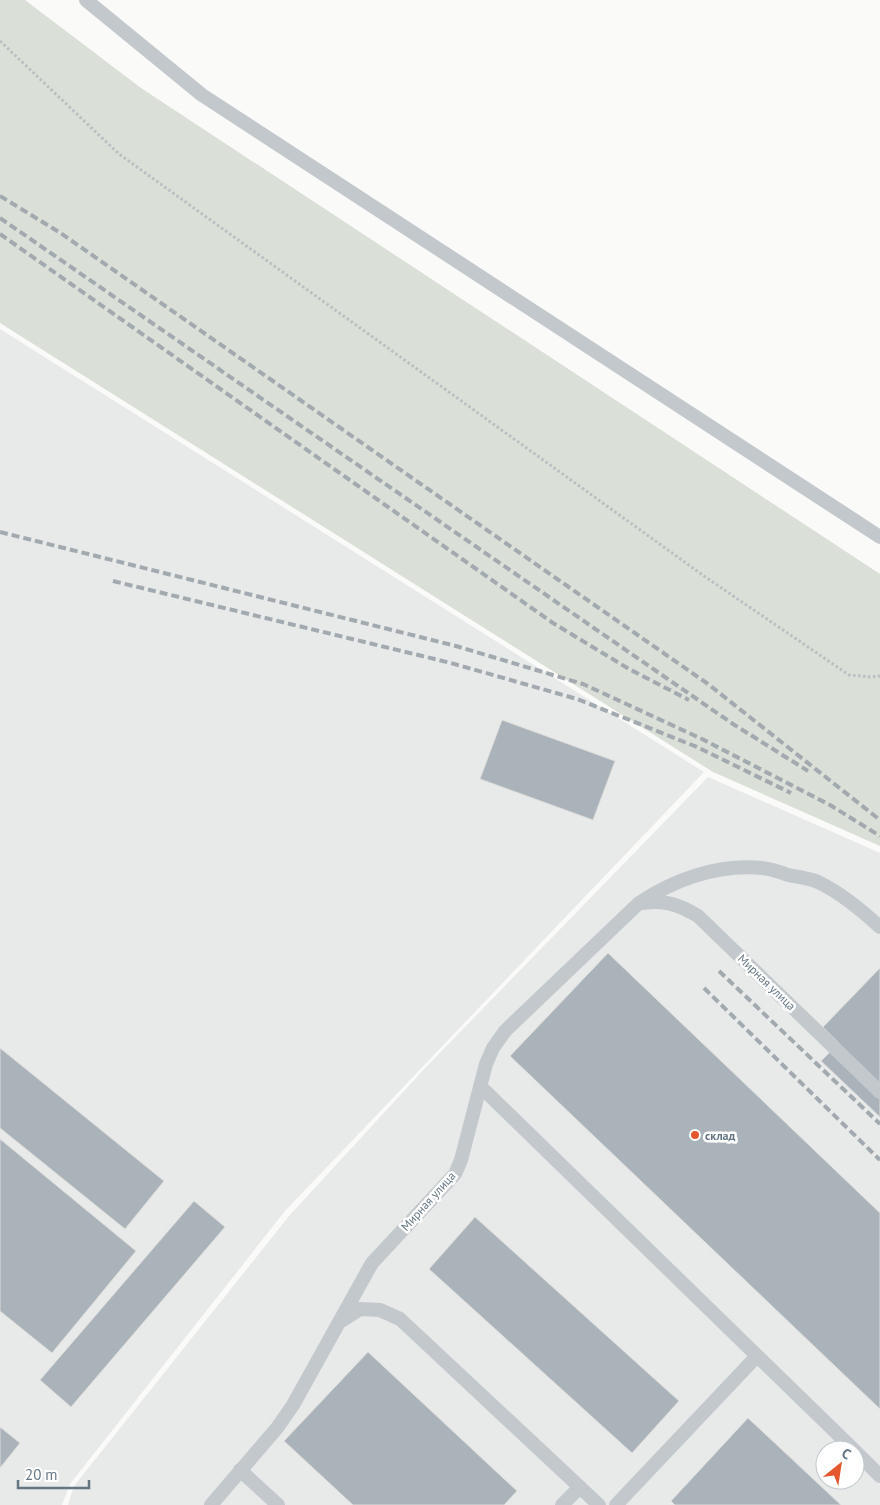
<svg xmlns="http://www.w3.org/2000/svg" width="880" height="1505" font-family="'PT Sans',sans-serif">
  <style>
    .built { fill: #e8e9e9; fill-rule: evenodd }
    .green { fill: #dadfd7 }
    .building { fill: #aab3b9; stroke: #dcdcda }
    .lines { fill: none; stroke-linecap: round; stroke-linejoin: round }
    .path { stroke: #bbbfc2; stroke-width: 3; stroke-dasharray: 2.5 2.5; stroke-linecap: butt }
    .service { stroke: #c3c8cc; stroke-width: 14 }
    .rail { stroke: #a2aab0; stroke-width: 4; stroke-dasharray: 8 4; stroke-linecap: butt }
    .poi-dot { fill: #e4572e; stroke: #fff; stroke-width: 2 }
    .labels { text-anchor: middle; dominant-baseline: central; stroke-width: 5; stroke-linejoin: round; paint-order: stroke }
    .street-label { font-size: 12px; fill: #657683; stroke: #fff }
    .poi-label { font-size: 12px; font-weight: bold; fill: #657683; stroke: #fff; text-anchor: start }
  </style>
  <rect width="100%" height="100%" fill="#fafaf8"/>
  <!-- built -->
  <path class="built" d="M0 329 704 772 285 1211 70 1484 62 1505H0Z
    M708 777 880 853V1505H68L74 1486 289 1216 428 1065ZM825 1450H855V1480H825Z"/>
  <!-- green -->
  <path class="green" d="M0 0H25L141 88 880 574V846L713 772 0 323Z"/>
  <!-- building -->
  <path class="building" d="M502 720 615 761 593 820 480 779Z
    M608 953 880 1213V1409L510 1056Z
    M880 968V1117L821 1061 839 1043 823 1027Z
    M0 1048 164 1181 125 1229 0 1128Z
    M0 1139 136 1251 52 1353 0 1311Z
    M194 1201 225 1227 71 1407 40 1380Z
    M475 1217 679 1401 632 1453 429 1269Z
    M368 1352 517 1491 504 1505H353L284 1441Z
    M748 1418 841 1505H675L671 1501Z
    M0 1427 20 1443 0 1468Z"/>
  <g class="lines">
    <!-- path -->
    <path class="path" d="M0 41 119 154 704 576 849 675 870 677 880 676"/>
    <!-- service -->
    <path class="service" d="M86 0 202 95 880 537
      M642 903C665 900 678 904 698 916L880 1092
      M480 1086 854 1450
      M341 1321 360 1309 380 1310 400 1319 599 1505
      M855 1451 880 1476
      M240 1470 278 1505
      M211 1505 277 1428 293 1405 372 1263 455 1174 461 1160 486 1064 493 1048 505 1031 639 903C676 879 717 864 762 868 771 869 780 872 788 875 798 877 809 878 818 882 841 893 861 910 880 927
      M562 1505 580 1487
      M616 1505 757 1356"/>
    <!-- rail -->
    <path class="rail" d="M0 196 59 232 708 684 880 820
      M0 218 733 724 808 771
      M0 234 553 623 629 669 689 700
      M0 532 456 646 583 684 702 739 830 805 880 836
      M113 581 451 663 577 699 697 747 791 793
      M719 971 880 1124
      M704 988 880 1160"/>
  </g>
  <!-- markers -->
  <circle class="poi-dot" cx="695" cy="1135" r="5"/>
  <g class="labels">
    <!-- street labels -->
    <g class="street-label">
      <text transform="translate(767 982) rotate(44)">Мирная улица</text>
      <text transform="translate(428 1201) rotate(-48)">Мирная улица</text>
    </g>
    <!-- poi labels -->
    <g class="poi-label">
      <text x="705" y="1135">склад</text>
    </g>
  </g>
  <!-- north arrow -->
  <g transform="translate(840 1465) rotate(30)"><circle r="24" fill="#ffffff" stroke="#c1c8cd"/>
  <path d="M0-4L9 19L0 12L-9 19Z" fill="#e4572e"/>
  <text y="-8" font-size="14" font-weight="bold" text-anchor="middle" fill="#657683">С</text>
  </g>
  <!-- scale -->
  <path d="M18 1480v8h71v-8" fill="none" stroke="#657683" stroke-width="2.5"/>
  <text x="25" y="1480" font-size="15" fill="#657683" stroke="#ffffff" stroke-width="4" paint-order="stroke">20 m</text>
</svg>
